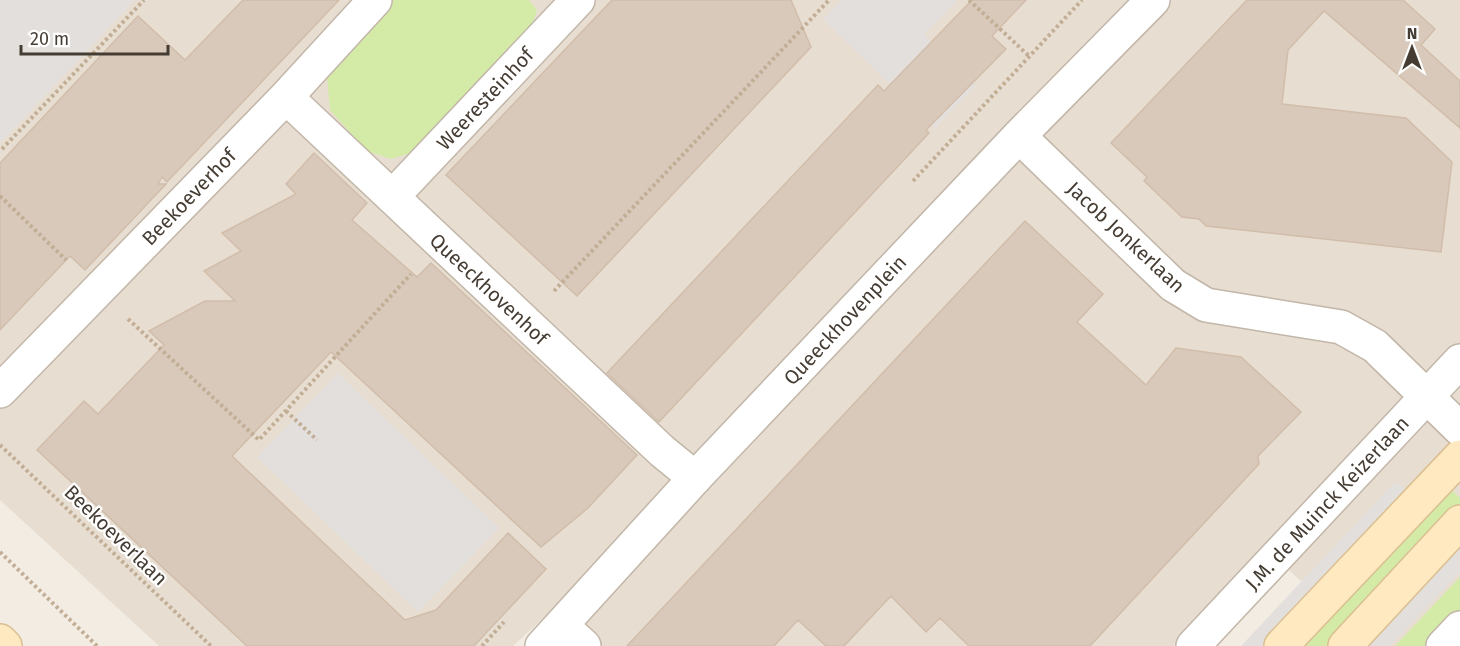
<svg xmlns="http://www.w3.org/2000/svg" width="1460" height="646" font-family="'Fira Sans',sans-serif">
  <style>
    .residential { fill: #e7ded1 }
    .green { fill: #d4eba8 }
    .parking { fill: #e3dfdc }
    .building { fill: #d8c9bb; stroke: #d1bdaa; stroke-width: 1.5 }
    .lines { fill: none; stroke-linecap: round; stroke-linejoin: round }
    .pedestrian-casing { stroke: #c2b6a8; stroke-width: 36 }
    .minor-casing { stroke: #c2b6a8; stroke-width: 36 }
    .secondary-casing { stroke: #dabf91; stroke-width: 36 }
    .path { stroke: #c2ad95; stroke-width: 4; stroke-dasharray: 3 3; stroke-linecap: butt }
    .pedestrian { stroke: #fff; stroke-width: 33 }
    .minor { stroke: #fff; stroke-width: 33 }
    .secondary { stroke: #ffe9c1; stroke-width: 33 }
    .labels { text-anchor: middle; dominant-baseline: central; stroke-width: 4.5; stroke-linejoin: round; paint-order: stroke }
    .street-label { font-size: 20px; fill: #453c33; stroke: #fff }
  </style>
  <rect width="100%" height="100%" fill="#f3ece3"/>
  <!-- residential -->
  <path class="residential" d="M0 0H1460V646H1369L1267 549 1173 646H589L552 610 513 646H159L0 500Z"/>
  <!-- green -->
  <path class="green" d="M390 0H529L537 10 529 36 417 151 391 159 367 151 330 110 327 76Z
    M1448 487 1460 498V510L1331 646H1299Z
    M1460 577V610L1426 646H1395Z"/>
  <!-- parking -->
  <path class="parking" d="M0 0H135L0 143Z
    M841 0H956L957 1 924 35 976 86 935 128 823 19Z
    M338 373 499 528 418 612 257 457Z
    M1395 482 1408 491 1266 646H1241Z
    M1460 544V572L1390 646H1371L1367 642Z"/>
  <!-- building -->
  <path class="building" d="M243 0H339L167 182 162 177 158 184H166L85 270 70 256 0 330V163L138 16 185 60Z
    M612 0H791L811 47 577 296 446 175Z
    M972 0H1026L992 36 1006 49 926 130 929 133 659 422 607 373 878 85 884 91Z
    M1247 0H1403L1435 29 1421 45 1460 81V128L1324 11 1288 50 1282 104 1406 118 1452 162 1441 252 1206 226 1199 219 1182 217 1144 181 1147 177 1111 143Z
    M314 153 367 203 352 220 417 277 431 263 637 455 588 508 541 547 331 352 232 456 405 620 436 610 508 533 546 569 474 646H247L37 450 84 401 98 414 164 345 149 331 205 301H235L204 271 241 251 222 233 296 194 286 184Z
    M1025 221 1103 294 1077 322 1146 385 1176 348 1241 357 1301 412 1258 456 1259 464 1140 592 1090 646H969L940 618 926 632 891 596 844 646H826L798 620 774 646H627Z"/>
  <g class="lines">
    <defs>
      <path id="pedestrian" d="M286 97 662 451 695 478
        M392 197 578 0
        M0 391 286 97 375 0"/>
      <path id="minor" d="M1019 136 1173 285 1206 305 1341 327 1375 346 1460 429
        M562 626 584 646
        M542 646 695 478 1019 136 1153 0
        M1193 646 1460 361
        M1443 646 1460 628"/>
      <path id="secondary" d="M0 641 5 646
        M1281 646 1460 457
        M1345 646 1460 522"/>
    </defs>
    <!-- pedestrian casing -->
    <use href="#pedestrian" class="pedestrian-casing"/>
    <!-- minor casing -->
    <use href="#minor" class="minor-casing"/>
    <!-- secondary casing -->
    <use href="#secondary" class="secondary-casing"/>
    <!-- path -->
    <path class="path" d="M969 0 1029 56
      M2 149 144 0
      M913 181 1082 0
      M0 196 66 260
      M554 291 829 0
      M128 319 259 440 411 274
      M286 411 317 440
      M0 445 211 646
      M0 552 97 646
      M482 646 504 622"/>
    <!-- pedestrian -->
    <use href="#pedestrian" class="pedestrian"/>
    <!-- minor -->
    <use href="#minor" class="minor"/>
    <!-- secondary -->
    <use href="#secondary" class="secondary"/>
  </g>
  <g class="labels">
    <!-- street labels -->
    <g class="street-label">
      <text transform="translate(485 99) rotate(-47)">Weeresteinhof</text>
      <text transform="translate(189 197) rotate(-46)">Beekoeverhof</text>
      <text transform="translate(1126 237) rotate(43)">Jacob Jonkerlaan</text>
      <text transform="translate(489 289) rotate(43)">Queeckhovenhof</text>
      <text transform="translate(845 320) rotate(-47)">Queeckhovenplein</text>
      <text transform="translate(1327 503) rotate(-47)">J.M. de Muinck Keizerlaan</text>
      <text transform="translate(116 535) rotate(44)">Beekoeverlaan</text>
    </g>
  </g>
  <!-- north arrow -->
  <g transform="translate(1412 48)" stroke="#ffffff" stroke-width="4.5" paint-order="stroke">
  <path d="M0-4.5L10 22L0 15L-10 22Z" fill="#453c33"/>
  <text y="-9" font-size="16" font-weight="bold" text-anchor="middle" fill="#453c33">N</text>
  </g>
  <!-- scale -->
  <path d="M21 45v9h147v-9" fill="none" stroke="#453c33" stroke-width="3"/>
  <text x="30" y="45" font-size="18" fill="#453c33" stroke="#ffffff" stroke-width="4.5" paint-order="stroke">20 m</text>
</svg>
